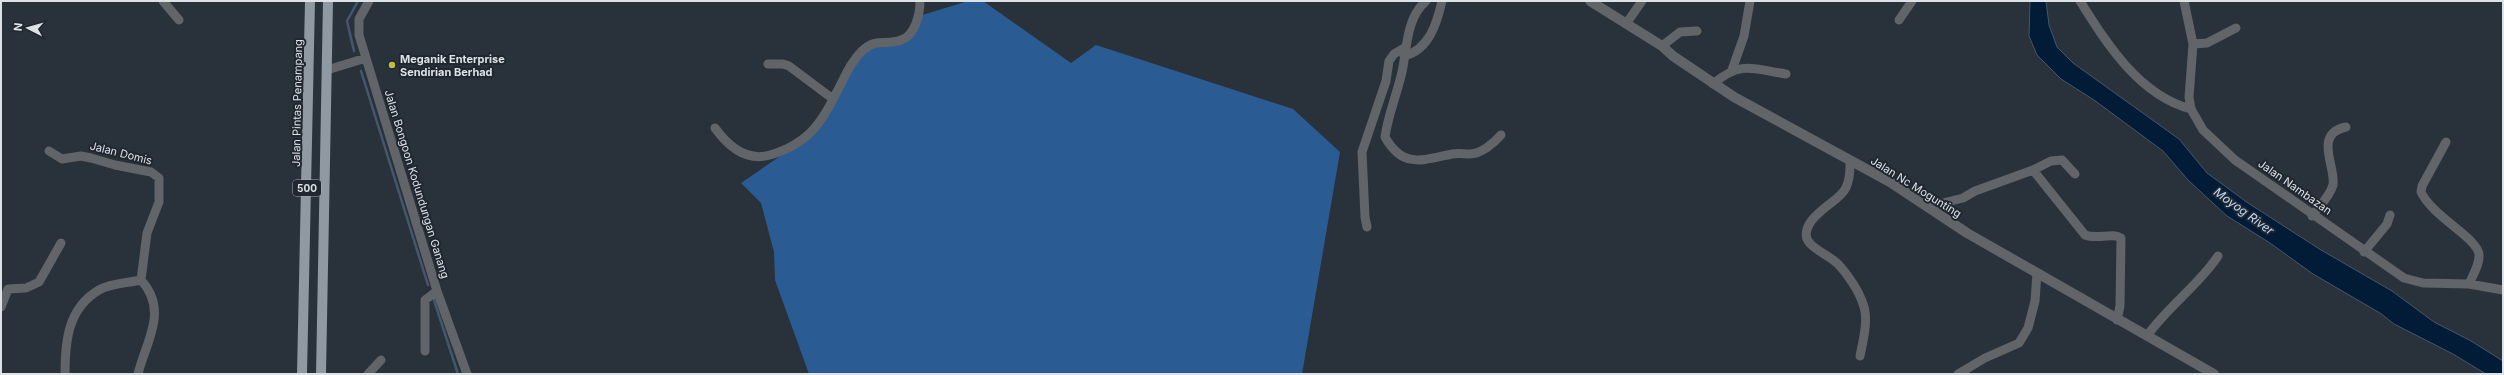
<svg xmlns="http://www.w3.org/2000/svg" width="2504" height="375" font-family="Inter,sans-serif">
  <style>
    .green { fill: #2a5c93 }
    .water { fill: #021b37; stroke: #44576c }
    .lines { fill: none; stroke-linecap: round; stroke-linejoin: round }
    .stream { stroke: #44576c; stroke-width: 2.5 }
    .minor { stroke: #616469; stroke-width: 9 }
    .tertiary { stroke: #616469; stroke-width: 10 }
    .primary { stroke: #9098a1; stroke-width: 10 }
    .poi-dot { fill: #c0be41; stroke: #202730; stroke-width: 1.5 }
    .labels { text-anchor: middle; dominant-baseline: central; stroke-width: 4; stroke-linejoin: round; paint-order: stroke }
    .shield { fill: #202730; stroke: #a4aab0; stroke-width: 1 }
    .shield-label { font-size: 10px; font-weight: bold; fill: #dde2e7 }
    .poi-label { font-size: 11px; font-weight: bold; fill: #dde2e7; stroke: #202730; text-anchor: start }
    .street-label { font-size: 11px; fill: #dde2e7; stroke: #202730 }
    .water-label { font-size: 12px; font-style: italic; fill: #bfdbfc; stroke: #202730 }
  </style>
  <rect width="100%" height="100%" fill="#29313a"/>
  <!-- green -->
  <path class="green" d="M968 1H983L1071 63 1096 45 1293 109 1340 152 1302 374H809L775 280 774 252 761 203 741 183 814 133 856 63 872 46 906 35 916 17Z"/>
  <!-- water -->
  <path class="water" d="M2030 1H2046L2049 25 2057 47 2073 63 2179 139 2207 173 2248 203 2321 250 2392 291 2434 322 2471 341 2503 361V374H2486L2453 354 2394 324 2380 313 2313 274 2270 243 2227 216 2188 180 2163 151 2094 100 2061 79 2037 55 2029 36Z"/>
  <g class="lines">
    <!-- stream -->
    <path class="stream" d="M354 51 347 21 358 1
      M361 71 428 285
      M433 297 458 374"/>
    <!-- minor -->
    <path class="minor" d="M163 1 179 20
      M369 1 359 19V35L437 291 467 374
      M1426 1C1406 18 1407 49 1402 72 1397 94 1388 115 1385 137 1403 169 1422 160 1452 154 1458 153 1464 154 1470 154 1481 154 1494 143 1501 135
      M2080 1C2107 44 2139 95 2191 109
      M2184 1 2193 44 2189 97 2191 109 2203 130 2235 160 2404 278 2423 283 2469 284 2503 290
      M1899 20 1912 1
      M1626 24 1642 1
      M2193 44 2207 43 2236 28
      M1662 46 1680 32 1697 31
      M1404 56C1429 50 1437 23 1442 1
      M768 64H783L789 66 833 99
      M327 70 366 58
      M1732 70 1744 36 1750 1
      M1713 84C1741 60 1753 69 1786 74
      M715 128C728 146 746 162 770 155 813 142 823 119 842 82 847 71 853 60 862 51 876 37 886 46 901 40 915 36 920 14 920 1
      M2446 142 2422 186 2421 192C2432 216 2477 238 2479 254 2480 264 2473 275 2469 284
      M49 151 62 159 81 156 91 158 115 165 151 172 159 178V202L147 233 141 280
      M1850 161C1851 201 1835 194 1812 220 1793 246 1825 250 1839 265 1848 275 1859 291 1863 304 1869 319 1863 341 1860 356
      M2033 170 2085 235C2097 240 2113 232 2121 238L2120 306 2117 320
      M1927 207 1963 198 1975 191 2033 170 2051 161 2062 160 2075 174
      M2312 216C2319 207 2330 196 2333 185 2336 166 2313 134 2346 127
      M1367 227 1365 217 1362 152 1386 81 1389 61 1394 54 1404 48
      M2364 252 2387 224 2390 215
      M1 307 8 289 26 288 39 282 61 243
      M2147 336C2168 306 2198 286 2218 256
      M425 351V300L437 291
      M65 374C65 341 68 308 99 290 111 283 128 283 141 280
      M138 374C146 341 169 311 141 280
      M368 374 381 360
      M1958 374 1985 358 2019 343 2028 328 2035 301 2037 273"/>
    <!-- tertiary -->
    <path class="tertiary" d="M1590 1 1662 46 1673 56 1734 97 1890 182 1967 233 2214 374"/>
    <!-- primary -->
    <path class="primary" d="M302 374 310 1
      M321 374 328 1"/>
  </g>
  <!-- markers -->
  <circle class="poi-dot" cx="392" cy="65" r="4"/>
  <g class="labels">
    <!-- shield labels -->
    <rect class="shield" x="293" y="180" width="28" height="16" rx="3"/>
    <g class="shield-label">
      <text x="307" y="188">500</text>
    </g>
    <!-- poi labels -->
    <g class="poi-label">
      <text x="400" y="59">Meganik Enterprise<tspan x="400" dy="13">Sendirian Berhad</tspan></text>
    </g>
    <!-- street labels -->
    <g class="street-label">
      <text transform="translate(297 103) rotate(-89)">Jalan Pintas Penampang</text>
      <text transform="translate(121 153) rotate(14)">Jalan Domis</text>
      <text transform="translate(417 184) rotate(73)">Jalan Bongoon Kodundungan Ganang</text>
      <text transform="translate(1916 187) rotate(32)">Jalan Nc Mogunting</text>
      <text transform="translate(2295 187) rotate(35)">Jalan Nambazan</text>
    </g>
    <!-- water labels -->
    <g class="water-label">
      <text transform="translate(2244 211) rotate(36)">Moyog River</text>
    </g>
  </g>
  <!-- border -->
  <rect width="2504" height="375" fill="none" stroke="#dde2e7" stroke-width="4"/>
  <!-- north arrow -->
  <g transform="translate(28 28) rotate(276)" stroke="#202730" stroke-width="3" paint-order="stroke">
  <path d="M0-3L7 15L0 10L-7 15Z" fill="#dde2e7"/>
  <text y="-6" font-size="11" font-weight="bold" text-anchor="middle" fill="#dde2e7">N</text>
  </g>
</svg>
